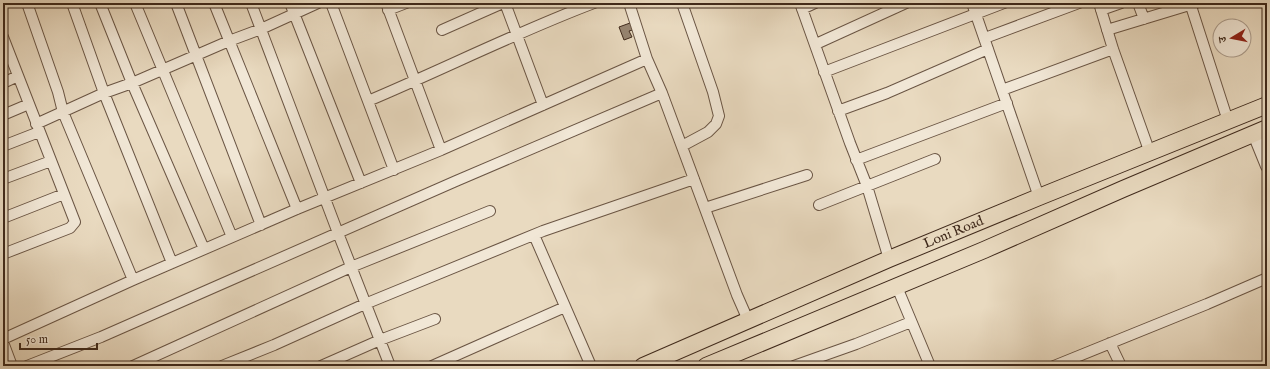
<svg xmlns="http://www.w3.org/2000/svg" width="1270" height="369" font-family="'IM FELL English','Noto Serif Devanagari',serif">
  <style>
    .building { fill: #978571; stroke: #3f291b }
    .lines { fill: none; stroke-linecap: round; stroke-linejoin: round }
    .minor-casing { stroke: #6a5544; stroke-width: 12 }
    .tertiary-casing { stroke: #6a5544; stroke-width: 14 }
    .trunk-casing { stroke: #3f291b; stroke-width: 18 }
    .minor { stroke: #f1e7d6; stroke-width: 10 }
    .tertiary { stroke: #f1e7d6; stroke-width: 12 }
    .trunk { stroke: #e9dac0; stroke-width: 16 }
    .labels { text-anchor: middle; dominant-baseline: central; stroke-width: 3.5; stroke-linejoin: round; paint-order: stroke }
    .street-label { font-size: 14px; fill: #3f291b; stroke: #f1e7d6 }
  </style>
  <rect width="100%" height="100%" fill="#e9dac0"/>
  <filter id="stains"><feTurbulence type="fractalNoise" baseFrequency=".005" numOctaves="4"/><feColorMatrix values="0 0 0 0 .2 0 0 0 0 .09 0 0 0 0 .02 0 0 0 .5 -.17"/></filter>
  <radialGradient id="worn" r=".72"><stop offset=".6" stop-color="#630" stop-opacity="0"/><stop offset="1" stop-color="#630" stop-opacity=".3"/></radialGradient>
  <!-- building -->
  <path class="building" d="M630 23 633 30 629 31 632 37 624 40 619 27Z"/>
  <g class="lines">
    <defs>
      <path id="minor" d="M27 3 58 92 63 112 133 280
        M72 3 104 93 172 263
        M100 3 132 83 204 249
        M135 3 232 237
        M176 3 261 225
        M214 3 297 209
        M251 3 338 233 390 366
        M290 3 361 183
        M331 3 394 170
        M386 3 441 150
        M505 3 543 105
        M629 3 647 59 662 93 737 295 748 320
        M800 3 850 143 867 186 889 259
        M972 3 1039 197
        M1099 3 1113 49 1150 153
        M1138 3 1144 19
        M1190 3 1228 121
        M802 9 815 3
        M388 10 406 3
        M1101 10 1121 3
        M442 30 503 3
        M1107 30 1196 3
        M3 37 75 222 70 228 3 254
        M985 38 1079 3
        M816 44 906 3
        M824 72 1004 3
        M3 83 18 76
        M1002 90 1113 49
        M368 101C444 69 517 32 594 3
        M838 111 887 93 988 49
        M3 115 29 104
        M36 124 104 93 132 83 229 41 261 29 318 3
        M3 146 39 132
        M682 146 708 132 716 124 719 116 713 92 682 3
        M856 160 1007 103
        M3 179 51 161
        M819 205 935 159
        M705 208 807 175
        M3 218 64 194
        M534 235 591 366
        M897 287 930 366
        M3 339 133 280 297 209 441 150 647 59
        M3 342 12 366
        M1110 343 1121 366
        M27 366 101 337 456 181 662 93
        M133 366 351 267 490 211
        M222 366 274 345 365 304 543 231 694 179
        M321 366 380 340 435 319
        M432 366 565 307
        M794 366 856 344 911 322
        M1054 366 1207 304 1267 278"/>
      <path id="tertiary" d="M1254 134 1267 166"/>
      <g id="trunk">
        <path id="s1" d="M643 366 889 259 1039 197 1267 105"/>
        <path d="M706 366 984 250 1123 189 1267 128"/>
      </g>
    </defs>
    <!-- minor casing -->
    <use href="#minor" class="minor-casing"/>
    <!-- tertiary casing -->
    <use href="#tertiary" class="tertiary-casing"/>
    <!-- trunk casing -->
    <use href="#trunk" class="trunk-casing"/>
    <!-- minor -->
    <use href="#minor" class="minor"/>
    <!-- tertiary -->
    <use href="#tertiary" class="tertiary"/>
    <!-- trunk -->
    <use href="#trunk" class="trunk"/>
  </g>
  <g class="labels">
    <!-- street labels -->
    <g class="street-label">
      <text stroke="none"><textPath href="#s1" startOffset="338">Loni Road</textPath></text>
    </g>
  </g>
  <!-- margin -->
  <rect width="1270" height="369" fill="none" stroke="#e9dac0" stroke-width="16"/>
  <rect x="4" y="4" width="1262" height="361" fill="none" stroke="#3f291b" stroke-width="2"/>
  <rect x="8" y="8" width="1254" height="353" fill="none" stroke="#3f291b"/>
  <!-- north arrow -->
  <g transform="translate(1232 38) rotate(260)"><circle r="19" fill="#f1e7d6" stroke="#aa9b8b"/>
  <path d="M0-3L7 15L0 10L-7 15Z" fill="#8f2418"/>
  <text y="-6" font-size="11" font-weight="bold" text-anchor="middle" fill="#3f291b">उ</text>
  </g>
  <!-- scale -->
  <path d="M20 343v6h77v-6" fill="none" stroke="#3f291b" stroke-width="2"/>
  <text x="26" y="343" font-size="12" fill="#3f291b" stroke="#f1e7d6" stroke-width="3" paint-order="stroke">50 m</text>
  <rect width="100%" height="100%" filter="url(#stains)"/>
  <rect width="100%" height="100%" fill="url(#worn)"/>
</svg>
